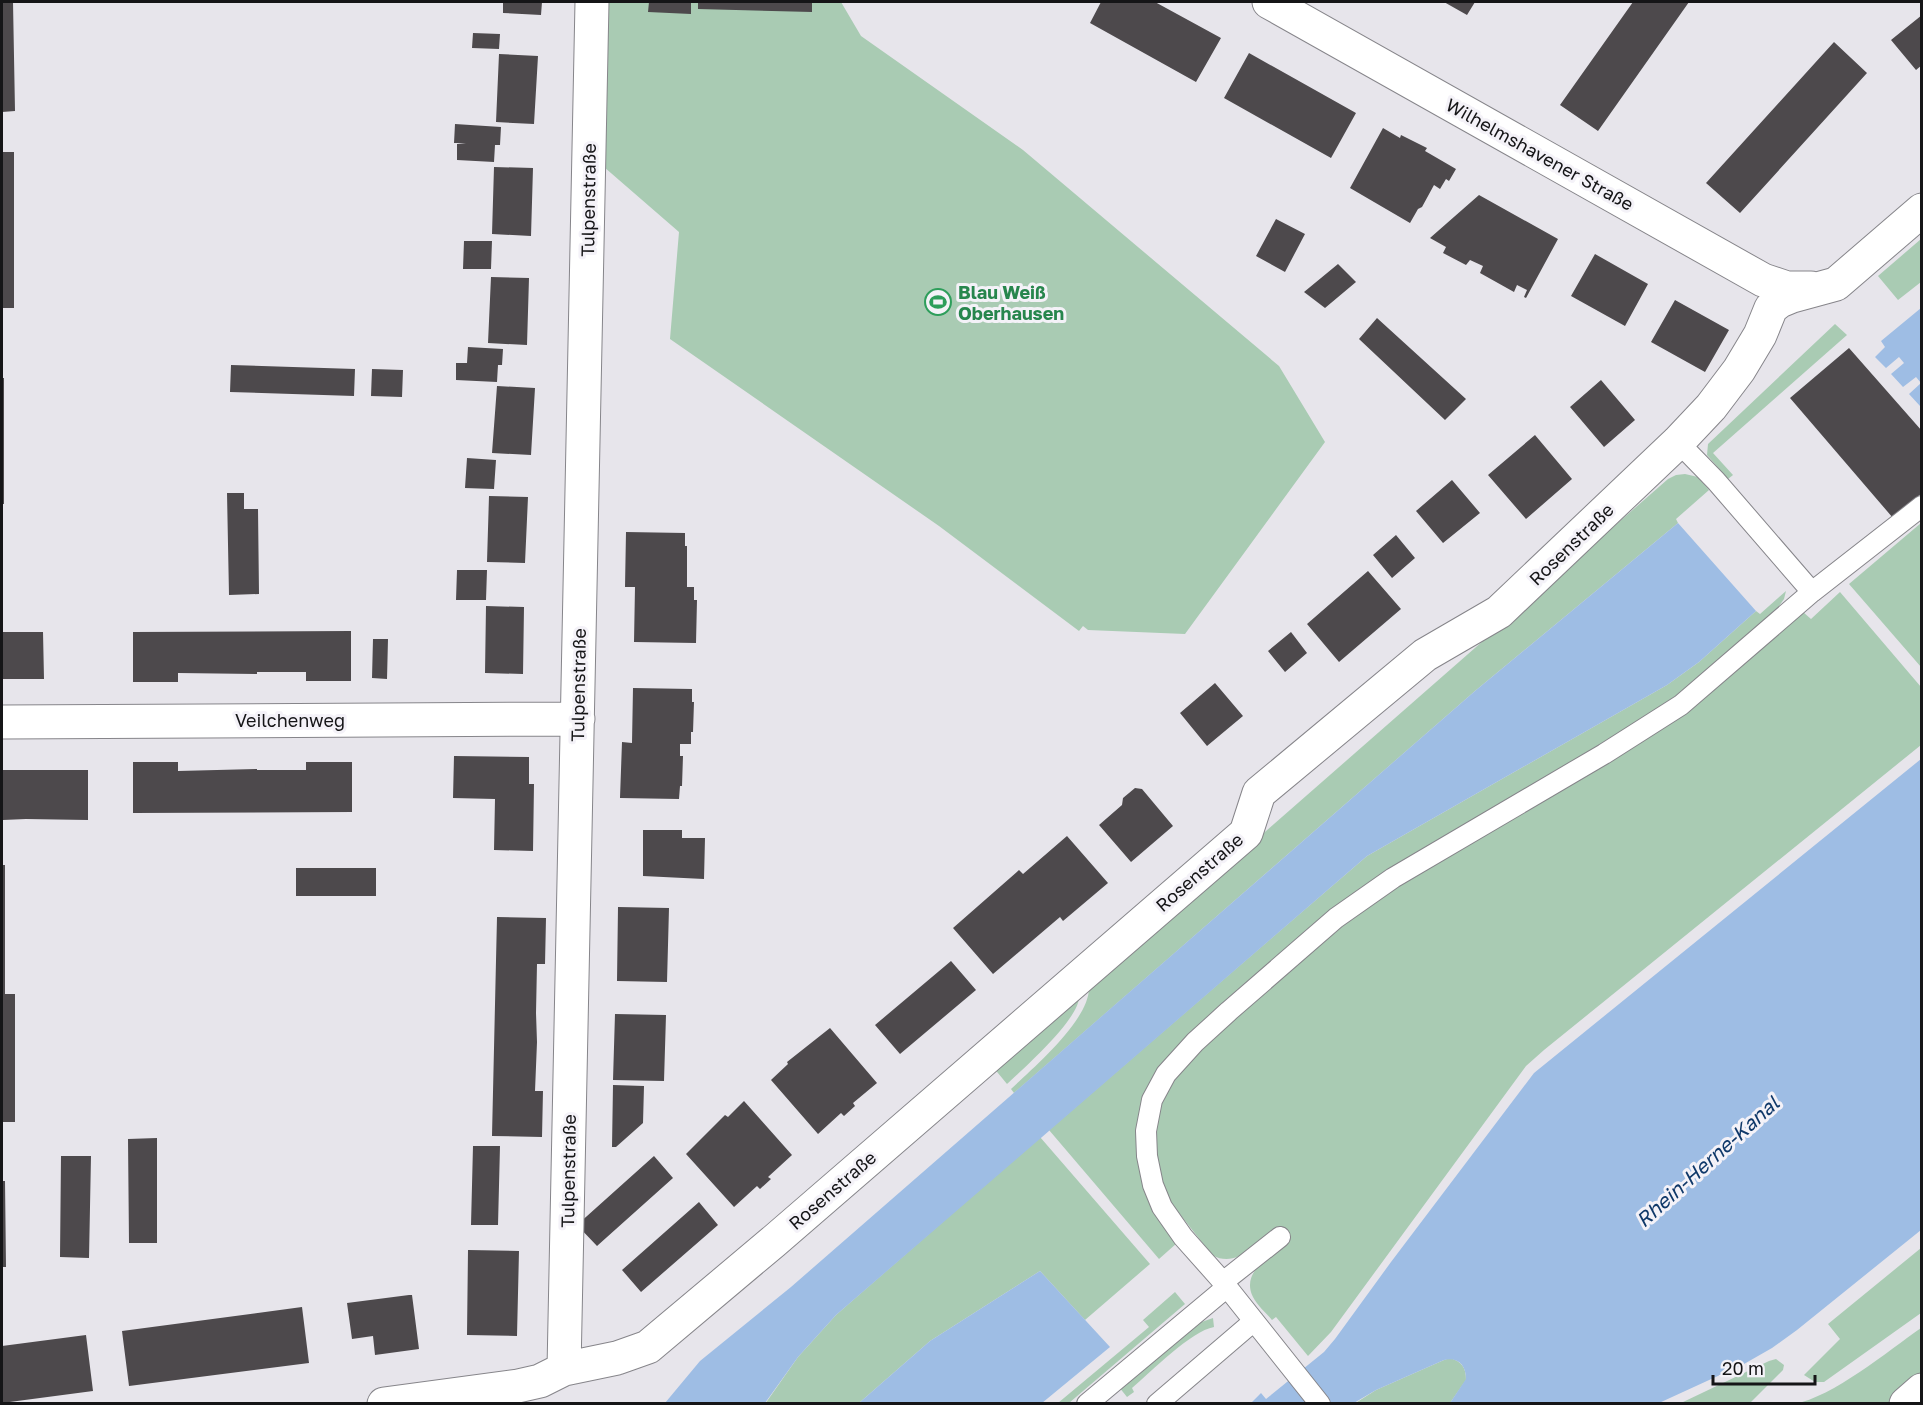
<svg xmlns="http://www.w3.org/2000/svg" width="1923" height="1405" font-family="'Golos Text',sans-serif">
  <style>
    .green { fill: #a9cbb3 }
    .water { fill: #9ebde4 }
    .building { fill: #4d494c }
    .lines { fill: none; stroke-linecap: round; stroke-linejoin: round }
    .service-casing { stroke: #86858a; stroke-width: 22 }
    .minor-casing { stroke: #86858a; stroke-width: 35 }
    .service { stroke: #fff; stroke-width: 20 }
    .minor { stroke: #fff; stroke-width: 33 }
    .labels { text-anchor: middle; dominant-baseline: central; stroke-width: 6; stroke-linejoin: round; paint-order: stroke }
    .street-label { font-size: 18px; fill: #151517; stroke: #f4f2f8 }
    .leisure-label { font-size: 18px; font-weight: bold; fill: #27864d; stroke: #f4f2f8; text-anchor: start }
    .water-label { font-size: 20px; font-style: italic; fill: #0f3869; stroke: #f4f2f8 }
  </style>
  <rect width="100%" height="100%" fill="#e7e5eb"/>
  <!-- green -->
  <path class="green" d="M592 2H841L861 36 1023 150 1279 366 1325 442 1185 634 1088 630 1083 626 1079 631 939 526 670 339 679 232 589 154Z
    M1921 239V282L1898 300 1878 276Z
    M1835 324 1847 335 1713 453 1733 475 1728 479 1707 455 1708 444Z
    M1685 474 1698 477 1709 490 1676 519 1678 523 1475 691 1014 1093 1011 1089C1033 1068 1091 1019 1089 986L1668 479 1676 475Z
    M1921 523V667L1849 584Z
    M1786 591 1784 599 1777 609 1741 642 1673 698 1599 746 1386 871 1328 913 1190 1036 1138 1157 1144 1188 1154 1210 1177 1243 1159 1259 1049 1130 1367 856 1667 685 1699 662 1756 611 1760 614Z
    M1840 592 1921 687V745L1544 1050 1526 1066 1331 1332 1308 1356 1276 1317 1272 1320C1266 1313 1257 1305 1253 1297 1240 1271 1272 1255 1289 1242L1279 1227C1259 1240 1238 1270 1212 1255L1171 1203 1162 1181 1156 1156V1131L1162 1103 1173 1082 1202 1049 1263 992 1343 926 1396 888 1608 763 1685 713 1803 612 1811 619Z
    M1079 995C1082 1017 1023 1069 1007 1084L993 1067Z
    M1040 1137 1150 1264 1085 1320 1040 1271 930 1341 859 1403 765 1404 798 1357 836 1315Z
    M1921 1248V1313L1824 1382H1815L1804 1375 1840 1339 1828 1324Z
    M1175 1292 1185 1304 1069 1403H1058L1149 1327 1143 1320Z
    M1213 1318 1214 1327C1191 1331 1151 1372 1132 1388L1134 1392 1127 1397 1119 1387 1193 1325Z
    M1921 1328V1377L1891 1403 1794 1404C1833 1397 1888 1351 1921 1328Z
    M1450 1358C1462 1362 1466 1367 1466 1380L1450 1403 1354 1404 1376 1390 1444 1360Z
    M1776 1359 1784 1365 1783 1370 1750 1403H1681L1769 1361Z"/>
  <!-- water -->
  <path class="water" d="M1921 308 1922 405 1920 406 1909 394 1921 383 1916 377 1903 387 1891 374 1904 363 1899 357 1886 368 1875 357 1885 347 1881 341Z
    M1678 523 1756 611 1699 662 1667 685 1367 856 836 1315 798 1357 765 1403H665L700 1361 791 1287 1475 691Z
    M1921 759V1230L1797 1330 1772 1348 1744 1364 1659 1403H1450L1466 1379C1466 1365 1458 1357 1444 1360L1376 1390 1354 1403 1250 1404 1261 1393 1266 1399 1324 1352 1335 1339 1391 1262 1534 1073Z
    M1040 1271 1110 1347 1042 1403H859L930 1341Z"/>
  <!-- building -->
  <path class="building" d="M2 2H13L15 111 2 112Z
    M503 2H542L541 15 503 13Z
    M649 2H691V14L648 12Z
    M698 2H812V12L698 9Z
    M1101 2H1155L1221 38 1196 82 1090 23Z
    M1444 2H1475L1467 15Z
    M1633 2H1689L1598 131 1560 105Z
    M1922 15V65L1916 70 1891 40Z
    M473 33 500 34 499 49 472 48Z
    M1834 42 1867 73 1740 213 1706 183Z
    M1249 53 1356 113 1331 158 1224 98Z
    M499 54 538 56 534 124 496 122Z
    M455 124 501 127 500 145H495L494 162 457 160V144L466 143H454Z
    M1383 128 1400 138 1401 135 1427 148 1425 151 1456 169 1449 181 1446 179 1440 189 1434 185 1422 207 1418 209 1410 223 1350 188Z
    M2 152H14V308H2Z
    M494 167 533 168 531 236 492 234Z
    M1479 195 1558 239 1526 298 1524 297 1527 290 1517 285 1514 292 1480 273 1483 266 1470 260 1466 265 1443 253 1446 247 1430 238Z
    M1276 219 1305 234 1285 272 1256 256Z
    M464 241H492L491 269H463Z
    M1595 254 1648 284 1625 326 1571 296Z
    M1338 264 1356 282 1325 308 1304 292Z
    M491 277 529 278 527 345 488 343Z
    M1675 300 1729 330 1705 372 1651 342Z
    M1377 318 1466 399 1445 420 1359 339Z
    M468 347 503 349 502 365H498L497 382 456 380V363H467Z
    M1849 348 1922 431V493L1893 518 1790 398Z
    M231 365 355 369 354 396 230 392Z
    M372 369 403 370 402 397 371 396Z
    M2 378H4V504H2Z
    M1601 380 1635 420 1604 447 1570 407Z
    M497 386 535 388 531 455 492 453Z
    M1535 435 1572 479 1526 519 1488 475Z
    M467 458 496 460 494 489 465 488Z
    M1452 480 1480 513 1443 543 1416 511Z
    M227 493H244V509H258L259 594 229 595Z
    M489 496 528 497 525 563 487 562Z
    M626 532 685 533V546H687V587H694V600H697L696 643 634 642 635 587H625Z
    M1396 535 1415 558 1392 578 1373 555Z
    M457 570H487L486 600H456Z
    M1368 571 1401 609 1339 662 1307 624Z
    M486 606 524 607 523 674 485 673Z
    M351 631V681H306V672H257V674L178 673V682H133V632Z
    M2 632H43L44 679H2Z
    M1291 632 1307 653 1285 672 1268 651Z
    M373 639H388L387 679 372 678Z
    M1215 683 1243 716 1207 746 1180 713Z
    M633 688 692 689V702H694L693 732H691V744H680V756H683L682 786H680L679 799 620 798 622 742 632 743Z
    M454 756 529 757V784H534L533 851 494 850 495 799 453 798Z
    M133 762H178V771L257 769V770H306V762H352V812L133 813Z
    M3 770H88V820L26 819 3 820Z
    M1135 788 1142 789 1173 826 1131 862 1099 825 1122 805 1123 798Z
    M643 830H682V838H705L704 879 643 876Z
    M1067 836 1108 883 1063 921 1060 917 993 974 953 928 1019 870 1023 874Z
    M2 865H5V994H15V1122H2Z
    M296 868H376V896H296Z
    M618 907 669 908 667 982 617 981Z
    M497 917 546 918 545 964H537L536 1013 537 1042 535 1091H543L542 1137 492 1136Z
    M951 961 976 990 900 1054 875 1025Z
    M615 1014 666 1015 664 1081 613 1080Z
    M830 1028 877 1083 853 1103 855 1106 844 1116 841 1113 818 1134 771 1080 788 1064 787 1062Z
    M613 1085 644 1086 643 1123 616 1147H612Z
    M744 1101 792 1155 768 1177 771 1179 760 1189 757 1186 734 1207 686 1154 725 1115 728 1117Z
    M157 1138V1243H129L128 1139Z
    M473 1146H500L498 1225H471Z
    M61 1156H91L89 1258 60 1257Z
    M654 1156 673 1178 597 1246 577 1225Z
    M2 1181H5L6 1267H2Z
    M699 1202 718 1225 641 1292 622 1270Z
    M468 1250 519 1251 517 1336 467 1335Z
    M409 1295H412L419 1349 375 1355 373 1336 352 1339 347 1303Z
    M302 1307 309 1363 129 1386 122 1331Z
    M86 1335 93 1391 2 1403V1346Z"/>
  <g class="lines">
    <defs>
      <path id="service" d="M1812 592 1922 506
        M1223 1282 1280 1237
        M1087 1404 1227 1287
        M1157 1404 1254 1321
        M1320 1404 1223 1282 1183 1237 1162 1207 1153 1185 1147 1156 1146 1131 1152 1100 1166 1074 1195 1042 1229 1011 1336 918 1393 878 1604 754 1681 705 1812 592 1716 481 1678 442"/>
      <path id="minor" d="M1269 2 1763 280 1787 288H1811
        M2 722 578 719
        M564 1369 592 2
        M384 1404 518 1386 540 1381 564 1369 617 1358 648 1347 773 1242 1246 833 1259 793 1425 655 1499 612 1678 442 1711 407 1739 370 1760 335 1771 308 1780 301 1792 296 1836 284 1922 210
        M1906 1404 1922 1390"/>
    </defs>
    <!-- service casing -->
    <use href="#service" class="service-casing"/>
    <!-- minor casing -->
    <use href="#minor" class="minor-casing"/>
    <!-- service -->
    <use href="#service" class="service"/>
    <!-- minor -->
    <use href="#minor" class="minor"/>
  </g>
  <!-- icons -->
  <defs>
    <symbol id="stadium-ring" viewBox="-11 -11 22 22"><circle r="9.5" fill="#f4f2f8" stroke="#2e9e5b" stroke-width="1.5"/><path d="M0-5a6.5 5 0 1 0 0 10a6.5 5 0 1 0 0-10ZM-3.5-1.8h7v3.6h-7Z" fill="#2e9e5b"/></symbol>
  </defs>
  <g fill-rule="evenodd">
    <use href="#stadium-ring" x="923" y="287" width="30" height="30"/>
  </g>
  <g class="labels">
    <!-- street labels -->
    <g class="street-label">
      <text transform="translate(1540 154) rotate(29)">Wilhelmshavener Straße</text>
      <text transform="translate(588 200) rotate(-89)">Tulpenstraße</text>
      <text transform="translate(1571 544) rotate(-44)">Rosenstraße</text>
      <text transform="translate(578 685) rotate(-89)">Tulpenstraße</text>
      <text x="290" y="720">Veilchenweg</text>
      <text transform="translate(1199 872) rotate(-41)">Rosenstraße</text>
      <text transform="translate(568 1171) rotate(-89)">Tulpenstraße</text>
      <text transform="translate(832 1190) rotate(-41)">Rosenstraße</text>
    </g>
    <!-- leisure labels -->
    <g class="leisure-label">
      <text x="958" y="292">Blau Weiß<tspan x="958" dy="21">Oberhausen</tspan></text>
    </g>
    <!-- water labels -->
    <g class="water-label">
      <text transform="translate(1707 1161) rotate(-42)">Rhein-Herne-Kanal</text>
    </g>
  </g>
  <!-- border -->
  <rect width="1923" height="1405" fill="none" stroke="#151517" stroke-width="6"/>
  <!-- scale -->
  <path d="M1713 1375v9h102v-9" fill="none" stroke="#151517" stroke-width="3"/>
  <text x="1722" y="1375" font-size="18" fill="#151517" stroke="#f4f2f8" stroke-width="4.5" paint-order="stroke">20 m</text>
</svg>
